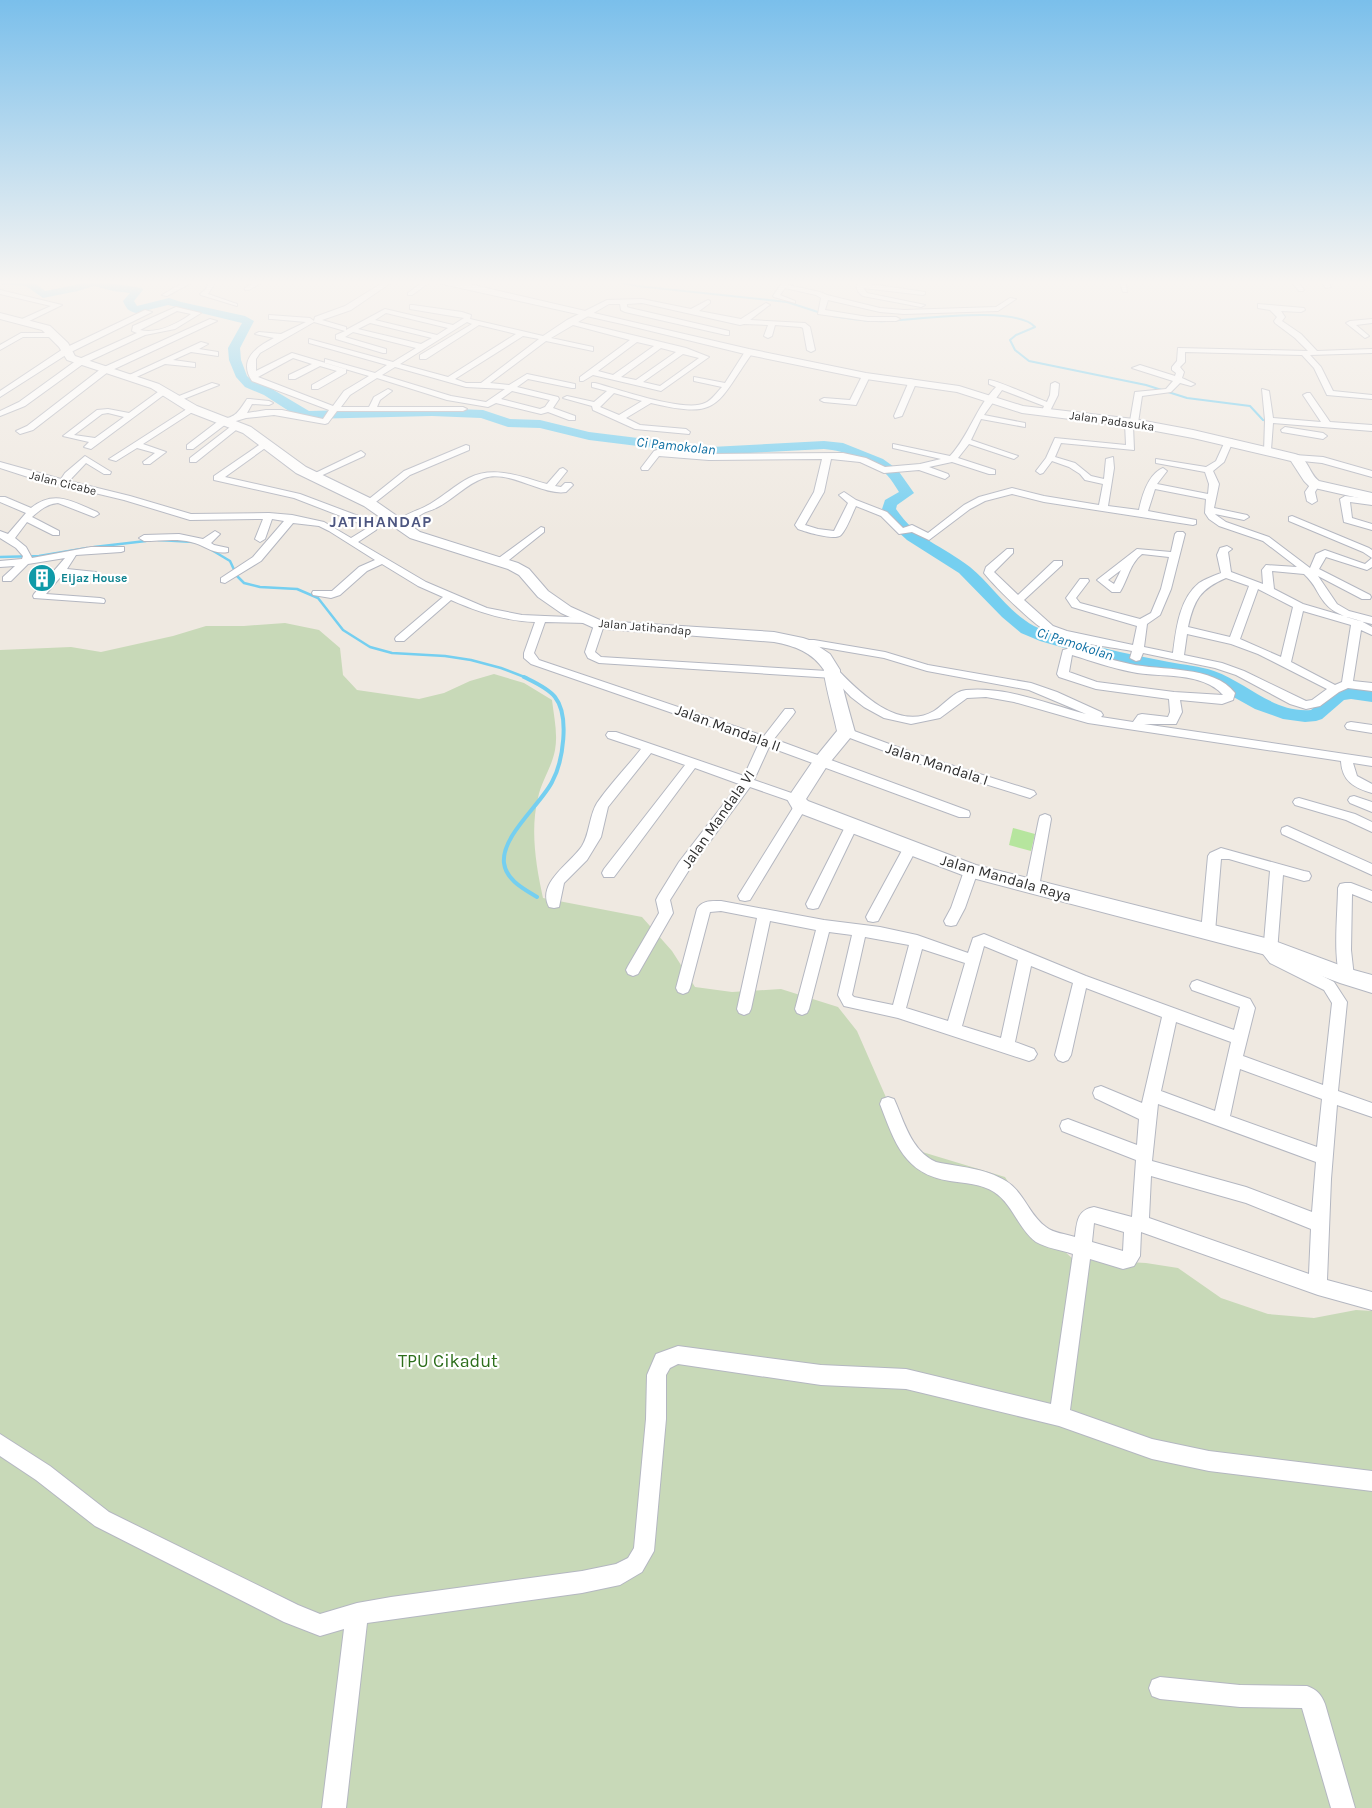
<svg xmlns="http://www.w3.org/2000/svg" width="1372" height="1808" font-family="Karla,sans-serif">
  <style>
    .green { fill: #b6e59e }
    .cemetery { fill: #c8d9b8 }
    .lines { fill: none; stroke-linecap: round; stroke-linejoin: round }
    .stream-far2 { stroke: #75cff0; stroke-width: 2 }
    .stream-far1 { stroke: #75cff0; stroke-width: 2.5 }
    .stream { stroke: #75cff0; stroke-width: 4 }
    .river { fill: #75cff0; fill-rule: evenodd }
    .street-casing { stroke: #b4b7c1; stroke-width: 2 }
    .secondary-casing { stroke: #b4b7c1; stroke-width: 2 }
    .street { fill: #fff; fill-rule: evenodd }
    .secondary { fill: #fff; fill-rule: evenodd }
    .labels { text-anchor: middle; dominant-baseline: central; stroke-width: 4.5; stroke-linejoin: round; paint-order: stroke }
    .far-street-label { font-size: 12px; fill: #2e2e2e; stroke: #fff }
    .far-culture-label { font-size: 12px; font-weight: bold; fill: #0d838f; stroke: #fff; text-anchor: start }
    .far-water-label { font-size: 14px; font-style: italic; fill: #0d6fa3; stroke: #fff }
    .street-label { font-size: 15px; fill: #2e2e2e; stroke: #fff }
    .far-district-label { font-size: 16px; font-weight: bold; letter-spacing: 1px; fill: #4d5680; stroke: #fff }
    .near-park-label { font-size: 18px; fill: #2c6e1b; stroke: #fff }
  </style>
  <rect width="100%" height="100%" fill="#efe9e1"/>
  <!-- green -->
  <path class="green" d="M1013 828 1035 834 1031 851 1009 845Z"/>
  <!-- cemetery -->
  <path class="cemetery" d="M285 623 319 630 340 648 343 675 357 690 419 699 444 693 470 681 494 674 524 683 552 700C554 717 558 734 555 750 552 767 541 782 538 798 530 830 536 866 543 898L642 917 672 951 695 987 732 992 781 989 838 1007 857 1031 895 1118 919 1151 1005 1177 1035 1225 1073 1259 1146 1263 1178 1268 1221 1298 1268 1314 1314 1318 1356 1310 1372 1311V1808H0V650L71 647 101 652 173 636 206 626H244Z"/>
  <g class="lines">
    <!-- stream-far2 -->
    <path class="stream-far2" d="M610 280 637 286 787 302 821 313
      M833 316C851 319 869 322 887 321 916 320 1017 305 1035 327L1016 335 1010 340 1015 350 1029 361 1146 385 1187 398 1250 406 1263 420 1270 421"/>
    <!-- stream-far1 -->
    <path class="stream-far1" d="M158 540 194 542
      M205 546 230 561 237 576 244 583 260 587 297 589 318 598 343 630 370 647 392 653 445 656 471 660 501 668 527 678
      M94 547 146 541
      M0 557 39 556 87 548"/>
    <!-- stream -->
    <path class="stream" d="M524 677C534 682 548 688 555 697 570 716 563 762 552 782 541 804 501 836 504 863 506 880 524 889 537 897"/>
    <!-- river -->
    <path class="river" d="M0 280H31L45 291 75 285 89 280 142 288 143 290 134 301 137 306 169 298 181 302 245 316 254 321 240 348 241 360 247 376 254 382 272 389 309 411 432 408 483 410 510 419 540 420 589 432 711 447 824 441 843 443 883 459 897 469 914 493 897 505 896 509C916 539 943 546 970 567 992 585 1008 612 1034 626 1046 632 1060 636 1073 640 1105 649 1137 656 1169 662 1184 665 1200 666 1214 671 1248 683 1273 713 1311 710 1335 689 1340 686 1372 690V702L1351 699 1344 700 1322 719 1316 721 1305 722 1283 719 1255 709 1203 680 1113 662 1040 641 1021 633 1002 617 959 573 907 540 895 529 882 509 885 500 899 492C895 486 892 480 887 475 872 460 845 451 824 449L711 455 589 440 540 428 508 427 481 418 432 416 308 419 292 413 264 395 245 387 236 377 229 360 228 348 242 323 168 305 136 313C128 311 126 308 123 301L130 293 113 291 94 286 78 291 43 298 26 286 0 284Z"/>
    <defs>
      <path id="street" d="M187 280H196L167 296 162 295Z
        M210 280H217L208 294 237 304V306L201 295 200 294 206 289Z
        M258 280H266L249 290H245V288Z
        M387 280H395L351 310 322 320 346 327V330L385 309 453 325 464 318 410 309V305H413L462 312 471 315 470 319 543 336 567 320 607 300 642 299 691 309 708 300 710 301V303L699 311 741 319 766 303 770 305 768 306 750 320 805 323 810 327 815 350 811 352 807 350 803 328 801 327 775 325 772 336 768 338 764 336 768 325 744 324 740 325 642 303 627 304V307L630 308 729 331V335H726L625 312 621 310 620 304H609L578 322 686 348 709 357 661 391 593 375 583 381H580V377L630 340 573 325 551 338 593 347V351L546 341 490 383 509 385 527 374 575 384V388H572L528 379 517 387 558 397 559 399 553 408 575 416V420H569L548 412 541 414 496 403 488 407 447 400 377 378 350 395 341 407H369L374 397 388 389 392 391 380 400 377 407H463L467 409 463 411H337L328 423 325 424 274 415 246 418 226 424 193 449H187V445L221 419C236 418 239 411 247 399H250L269 401 273 403 269 405 252 404 247 413 266 410H282L323 419 329 410 252 381C238 360 256 347 274 338L255 334 259 332 281 334 306 322 272 319H269V315L310 318 314 321 315 317 345 306ZM386 313 448 328 437 335 375 320ZM314 322 345 331 336 335V339L383 353H386V349L345 337 353 332 416 348 393 362 309 339V343L387 365 375 373 325 359V363L369 376 344 391 333 406 258 377 293 358 312 364 289 375V379H295L320 366 337 371 312 385V389H318L346 373V369L292 353 256 371V359L260 353ZM467 322 472 324 420 355V359H426L479 325 516 334 448 377 400 364ZM370 323 432 338 421 344 358 329ZM523 336 539 339 481 383H466L455 379ZM637 342 654 346 613 375 598 371ZM661 348 676 352 636 380 621 377ZM683 354 699 358 660 386 643 382ZM395 367 466 387 505 389 486 402 451 396 382 375ZM512 391 550 400 545 407 540 409 501 399Z
        M425 280H433L412 295H408V293Z
        M784 280H791L788 285 820 292 827 295 880 308 904 310 996 307 1010 298 1016 299 998 311 904 314 880 312 828 300 825 310 868 317H896L900 319 896 321H868L818 314 821 298 816 295 785 288 780 295 795 301V303L774 297 773 296Z
        M858 280H864L863 283 925 292V294L923 295 863 288 867 293 925 305 921 307 863 296C857 292 855 287 858 280Z
        M1119 280H1125L1127 292H1123Z
        M1290 280H1297L1304 290 1303 291H1299Z
        M1319 280H1326L1331 287 1326 288Z
        M0 290 62 305 25 323 21 321 22 319 51 306 0 294Z
        M1258 304 1304 308 1305 310 1301 312 1281 311 1285 317 1282 321 1301 334 1317 351 1372 349V353L1310 355 1321 367 1333 391 1372 395V399L1327 395 1314 368 1302 355 1185 352V362L1180 367 1184 372 1182 378 1195 384 1191 386 1180 383 1171 392 1142 396 1138 423 1133 425 1134 450 1061 443 1055 457 1075 463 1091 476 1104 479 1106 459 1113 457 1114 468 1108 506 1139 510C1142 496 1148 474 1163 468L1167 471 1157 484 1208 494 1209 484 1205 472 1156 463V459L1206 467 1216 461 1226 439H1232L1233 441 1224 462 1213 471 1219 484 1214 508 1247 515 1249 517 1244 520 1215 514 1216 515 1226 522 1269 537 1310 568 1316 554 1325 550 1362 563 1365 564 1372 558V567L1367 570 1326 557 1319 569 1370 595 1371 597 1370 599H1362L1318 576 1337 604 1349 611 1372 617V624C1357 620 1335 616 1325 603 1316 592 1316 585 1304 574L1272 571 1274 589 1303 604 1361 621 1372 627V635L1361 630 1353 681 1372 683V691L1348 688 1339 692 1320 706 1306 709 1290 704 1236 675 1215 668 1143 653 1140 660 1136 661 1130 658 1132 651C1106 646 1070 643 1046 631 1032 623 994 586 984 573L986 567 1007 549H1013V553L994 572 1018 595 1054 561H1062V565L1024 600 1053 626 1067 631 1133 645 1137 626 1072 607 1066 598 1080 579H1088L1089 581 1076 598 1080 603 1140 619 1151 613 1161 589 1169 557 1142 554C1130 563 1128 579 1120 592H1112L1097 580 1137 549 1171 552 1175 534 1177 532H1183L1185 534 1171 589 1160 615 1147 624 1144 647 1173 653C1176 630 1179 599 1199 583 1205 579 1213 576 1221 573L1217 555 1220 548 1227 546 1232 549 1228 552 1231 572 1263 584 1262 570 1266 565 1297 567 1263 541 1219 526 1209 519 1205 513 1206 499 1155 489 1148 511 1196 520V524L1193 525 1044 502 1012 494 985 501 970 509 929 540 912 532 899 534 881 516 856 506C852 514 847 529 841 535 835 541 806 532 798 529L795 525 814 492 822 459 709 460 659 456 648 470H642L641 468 654 451 657 450 709 454 843 453 866 458 885 467 920 464 941 459 893 448V444L950 456C969 436 976 407 996 387L989 384V380C996 380 1036 398 1047 402L1050 395 1051 384 1055 382 1059 384 1058 395 1048 415 1041 413 1044 406 1002 390 984 415 1025 423V427L981 419 971 440 1018 456 1014 459 969 444 958 458 995 470V474H989L952 462 929 467 948 474 949 476 945 479 919 470 884 473 860 462 831 459 824 492 805 525 818 529 834 531 848 503 839 495 844 492 856 500 887 512 903 528 912 525 928 533 964 505 979 497 1012 488 1044 496 1099 505 1103 484 1085 480 1080 474 1069 467 1052 461 1043 473 1040 474 1036 471 1046 458 1055 438 1126 445 1125 423 1130 421 1135 392 1166 389 1173 381 1132 368 1140 365 1175 376 1176 373 1172 370V367L1177 361 1178 348 1308 351 1295 338 1275 323 1274 321 1277 317 1270 310 1258 308ZM1121 570 1114 584 1108 580ZM1226 578 1249 586 1230 637 1188 627C1194 600 1200 589 1226 578ZM1258 589 1293 607 1281 657 1240 639ZM1303 611 1351 625 1342 682 1335 685 1291 662ZM1187 634 1231 644 1258 654 1327 689 1312 700 1306 701 1244 671 1222 663 1184 655Z
        M176 307 201 313 175 329 145 335 83 364 25 406 0 416V411L19 402 77 360 137 333 132 331 133 326ZM177 311 191 314C177 324 157 334 140 330Z
        M145 310 152 312 69 353 0 397V391L63 349Z
        M210 319 217 321 108 372 33 430 20 434 16 431 27 426 102 368Z
        M1372 319V323L1356 325 1369 336 1365 338 1346 323 1350 321Z
        M21 333H54L58 335 54 337H23L0 350V345Z
        M201 342 208 344 199 349 218 352V356L191 352 173 360 195 363V367L165 364 132 379 125 377Z
        M746 350 753 352C716 404 721 420 651 403L626 418 640 425 686 429 690 432 689 434 635 429 593 410 592 406 563 398 567 396 594 402 607 391 592 387V383H595C618 389 685 413 705 403 712 400 717 392 722 387L694 381V377L725 383ZM614 393 642 401 619 415 600 407Z
        M863 374 870 376 856 405 824 402 820 400 824 398 850 400Z
        M910 379 917 381 902 416 895 418 894 416Z
        M212 383 219 385 181 400 174 398Z
        M162 389 169 391 91 449 84 447 89 442 63 436 97 410 108 409 129 413ZM108 413 124 417 95 438 74 435 102 414Z
        M1262 389 1269 391 1273 418 1321 422 1303 395 1307 393H1310L1330 422 1372 425V431L1273 423 1271 450 1264 452 1265 420Z
        M190 407 197 409 143 444 166 452 150 464H144L143 462 155 453 137 448 116 461 109 459Z
        M234 424 241 426 196 462H190V458Z
        M1285 427 1323 433 1327 436 1323 439 1282 432 1281 430Z
        M265 441 269 444 268 446 225 477 300 494 377 523 379 525 376 530 358 542 426 582 487 608 522 615 591 618 592 620 591 622 587 623 545 622 534 653 539 660 764 736 785 709H793L795 712 793 715 774 739 969 811 970 814 969 817H959L769 747 754 780 800 796 802 799 801 802 805 803 807 806 750 900 745 901 740 900 738 896 796 803 750 787 689 870 670 900 673 913 638 974 633 976 628 974 626 970 628 966 659 913 656 900 658 896 679 862 739 784 695 768 614 877H604L602 873 604 869 685 765 651 753 608 807 601 837 587 860 564 883 559 907 554 908 549 907C536 883 571 863 582 846 590 833 589 816 597 803 610 784 627 767 641 749L608 738 606 735 608 732H616L744 776 759 743 531 664 524 658V653L535 622C505 621 478 612 451 600L404 641H396L395 639 396 637 443 597 418 586 382 564 367 571 340 595 331 598 313 595 312 593 313 591H332L359 567 375 560 329 531 319 526 293 523 261 561 225 583 221 582V578L253 557 284 521 272 519 265 539 260 542 255 539 263 519 190 520 124 500 28 477 0 468V462L61 479 65 473 85 456 111 472 110 474H104L86 463 69 481 130 496 191 514 269 513 292 515 324 522 351 538 369 527 294 498 214 480V476Z
        M466 445 469 446V450L410 475 372 505 369 506 364 503 404 471Z
        M361 451 365 454 364 456 314 479 311 480 307 477Z
        M1295 455 1323 457 1372 471V477L1322 463 1292 460V456Z
        M563 468 567 471 555 486 561 487 565 483H571L573 485 566 492C542 496 508 469 484 478 466 484 453 500 436 508 431 511 426 511 422 514 414 519 404 528 395 526L393 524C403 514 418 511 430 504 444 496 455 485 469 478 494 465 521 477 547 484L560 469Z
        M1315 481 1320 484 1315 492 1317 501 1312 504 1307 501 1305 492 1312 482Z
        M1345 496 1372 499V505L1350 502 1352 518 1372 524V530L1344 522 1340 499Z
        M0 497H5L31 508C55 489 73 502 97 512L99 514 94 517 58 503C47 504 40 510 32 517L59 531V535H53L27 522 15 538 26 547 32 558 91 547H124V551L121 552 76 555 67 569 96 572V576L63 574 46 594 100 598 104 599 105 601 104 603 34 598 33 596 34 594 65 558 28 564 11 581H3V577L15 566 0 567V561L22 559 23 556 16 548 0 538V531L8 534 26 513 0 502Z
        M1292 516 1369 548 1372 550V558L1363 552 1289 521V517Z
        M541 527 544 528V532L504 564H496V560Z
        M215 531 220 534 211 543 214 545 228 548V552C213 555 205 545 191 542 176 538 160 541 144 541L139 538 144 535 179 534 203 539Z
        M599 622 604 625 595 652 601 657 827 671 828 668H836C858 691 898 732 934 711 944 705 954 691 966 690 1006 686 1047 704 1086 714L1029 690 927 671 884 658 814 646H803L798 643 803 640H814L885 652 928 665 1031 683 1057 692 1101 712 1103 715 1101 717 1133 722 1138 715 1142 714 1168 717 1170 712 1169 699 1096 689 1059 677 1057 674 1063 650 1071 648C1091 653 1110 660 1130 664 1160 671 1214 665 1235 693L1233 700 1222 704 1180 700 1182 712 1176 724H1144L1372 758V766L1353 763 1357 776 1372 784V793C1354 788 1342 781 1341 761L1088 723 1014 702 986 697 967 698 940 718 911 724 884 718 864 707 851 697 833 678 599 663 588 658 585 652 594 625ZM1072 655C1092 661 1111 668 1132 672 1160 678 1202 671 1223 695L1174 692 1097 682 1069 672Z
        M1351 722 1372 725V733L1347 729 1345 726 1347 723Z
        M846 728 919 755 1034 791 1036 794 1030 798 911 761 842 735 840 732 842 729Z
        M1354 796 1372 802V812L1350 803 1348 800 1350 797Z
        M1299 798 1355 814 1372 822V832L1346 820 1295 805 1293 802 1295 799Z
        M1045 814 1050 816 1051 819 1039 887 1037 891 1032 892 1027 891 1025 887 1039 819 1040 816Z
        M852 820 857 822 858 825 820 904 818 908 813 909 808 908 806 904 846 825 847 822Z
        M1287 826 1372 864V875L1282 834 1281 831 1282 828Z
        M910 843 915 845 917 848 878 921 873 922 868 921 866 917 868 913 905 845Z
        M1221 848 1304 871 1309 872 1311 876 1309 880 1304 881 1283 875 1277 952 1334 982 1347 1002 1338 1091 1372 1103V1117L1337 1105 1331 1179 1327 1280 1372 1292V1310L1318 1295 1141 1232 1140 1256 1134 1266 1123 1269 1090 1259 1070 1410 1152 1439 1209 1451 1372 1471V1491L1209 1471 1152 1459 1059 1426 906 1389 821 1385 678 1364 670 1368 666 1375V1419L654 1551 642 1572 620 1585 582 1593 367 1623 346 1808H322L344 1629 320 1636 284 1622 95 1526 36 1480 0 1456V1434L50 1466 109 1512 298 1605 320 1614 357 1603 391 1597 582 1571 616 1564 628 1558 634 1548 646 1419 647 1375 656 1354 678 1346 821 1365 906 1369 1051 1404 1073 1254C1061 1250 1046 1248 1036 1242 1018 1229 1013 1204 994 1192 982 1184 964 1183 950 1181 904 1174 895 1143 880 1104L882 1099 888 1097 894 1099C904 1121 911 1151 936 1162 959 1167 985 1168 1006 1181 1024 1192 1029 1215 1046 1227 1053 1233 1066 1234 1075 1237 1077 1222 1077 1210 1094 1207L1132 1217 1136 1160 1062 1131 1060 1126 1062 1121 1068 1119 1137 1145 1139 1119 1095 1098 1093 1093 1095 1088 1101 1086 1142 1103 1162 1017 1086 988 1071 1055 1068 1060 1063 1062 1058 1060 1055 1055 1073 983 1031 966 1015 1042 1034 1049 1037 1054 1034 1059 1029 1061 898 1018 844 1006 838 995 852 935 829 932 809 1009 807 1013 802 1015 797 1013 795 1009 816 930 770 921 751 1009 749 1013 744 1015 739 1013 737 1009 757 918 721 911 710 912 690 988 688 992 683 994 678 992 676 988 697 909C702 900 712 901 721 901L824 920 880 927 917 935 968 953 973 938 984 934 1086 976 1234 1030 1240 1007 1192 990 1190 986 1192 982 1197 980 1250 999 1255 1008 1243 1056 1323 1085 1332 1003 1324 990 1270 963 1263 954 1270 871 1229 859H1221L1215 932 1213 936 1208 938 1203 936 1201 932 1208 856 1210 853ZM865 937 909 945 893 1005 854 997 852 995ZM984 946 1018 960 1001 1038 962 1026ZM922 949 965 963 948 1021 906 1008ZM1176 1022 1231 1042 1215 1111 1161 1091ZM1240 1069 1322 1099 1317 1147 1230 1116ZM1158 1104 1316 1162 1312 1212 1246 1187 1152 1161ZM1151 1176 1246 1203 1311 1229 1309 1274 1149 1218ZM1094 1223 1124 1232 1123 1251 1092 1242Z
        M971 866 976 867 978 871 965 908 956 925 951 926 946 925 944 921 951 908 964 871 966 867Z
        M1345 883H1351L1372 891V902L1352 894 1351 950 1354 977 1352 981 1347 983 1342 981C1332 962 1338 911 1338 888L1340 884Z
        M1160 1677 1240 1685 1307 1686C1317 1690 1321 1694 1325 1704L1355 1808H1331L1302 1708 1240 1707 1160 1699 1152 1696 1149 1688 1152 1680Z"/>
      <path id="secondary" d="M433 280H452L749 349 866 373 959 386 1023 406 1134 419 1193 430 1295 454C1308 457 1309 474 1319 481L1372 493V501L1310 487 1304 481 1291 461 1193 438 1134 427 1022 413 957 392 866 379 749 355 622 324 438 283Z
        M0 313 50 326 68 343 75 356 159 384 197 406 251 427 306 467 374 500 420 532 518 563 529 569 548 591 571 607 602 621 774 632 803 638 809 640 830 654 840 670C839 677 852 721 855 732L827 766 806 799 808 801 976 865 1269 939 1350 969 1372 975V993L1340 983 1266 955 965 876 794 811 787 799 815 758 837 731C835 720 823 677 824 670 812 652 795 646 774 642L594 628 561 613 538 597 519 575 508 569 410 538 364 506 296 473 243 433 189 412 151 388 67 360 59 347 42 330 0 319Z"/>
    </defs>
    <!-- street casing -->
    <use href="#street" class="street-casing"/>
    <!-- secondary casing -->
    <use href="#secondary" class="secondary-casing"/>
    <!-- street -->
    <use href="#street" class="street"/>
    <!-- secondary -->
    <use href="#secondary" class="secondary"/>
  </g>
  <!-- sky -->
  <linearGradient id="sky" x2="0" y2="1"><stop stop-color="#7abfeb"/><stop offset="0.53" stop-color="#f8f5f2"/><stop offset="1" stop-color="#f8f5f2" stop-opacity="0"/></linearGradient>
  <rect width="1372" height="533" fill="url(#sky)"/>
  <!-- icons -->
  <defs>
    <symbol id="building-disc" viewBox="-11 -11 22 22"><circle r="9.5" fill="#0f9aa8" stroke="#fff"/><path d="M-4-6H4V6H1V3H-1V6H-4ZM-2.5-4.3h1.7v1.8h-1.7ZM.8-4.3h1.7v1.8H.8ZM-2.5-1h1.7V.8h-1.7ZM.8-1h1.7V.8H.8Z" fill="#fff"/></symbol>
  </defs>
  <g fill-rule="evenodd">
    <use href="#building-disc" x="26" y="562" width="32" height="32"/>
  </g>
  <g class="labels">
    <!-- far-street labels -->
    <g class="far-street-label">
      <text transform="translate(1112 421) rotate(8)">Jalan Padasuka</text>
      <text transform="translate(63 483) rotate(14)">Jalan Cicabe</text>
      <text transform="translate(645 627) rotate(5)">Jalan Jatihandap</text>
    </g>
    <!-- far-culture labels -->
    <g class="far-culture-label">
      <text x="61" y="578">Eijaz House</text>
    </g>
    <!-- far-water labels -->
    <g class="far-water-label">
      <text transform="translate(676 446) rotate(6)">Ci Pamokolan</text>
      <text transform="translate(1075 644) rotate(18)">Ci Pamokolan</text>
    </g>
    <!-- street labels -->
    <g class="street-label">
      <text transform="translate(728 728) rotate(20)">Jalan Mandala II</text>
      <text transform="translate(937 764) rotate(18)">Jalan Mandala I</text>
      <text transform="translate(718 819) rotate(-55)">Jalan Mandala VI</text>
      <text transform="translate(1006 878) rotate(16)">Jalan Mandala Raya</text>
    </g>
    <!-- far-district labels -->
    <g class="far-district-label">
      <text x="381" y="521">JATIHANDAP</text>
    </g>
    <!-- near-park labels -->
    <g class="near-park-label">
      <text x="448" y="1361">TPU Cikadut</text>
    </g>
  </g>
</svg>
